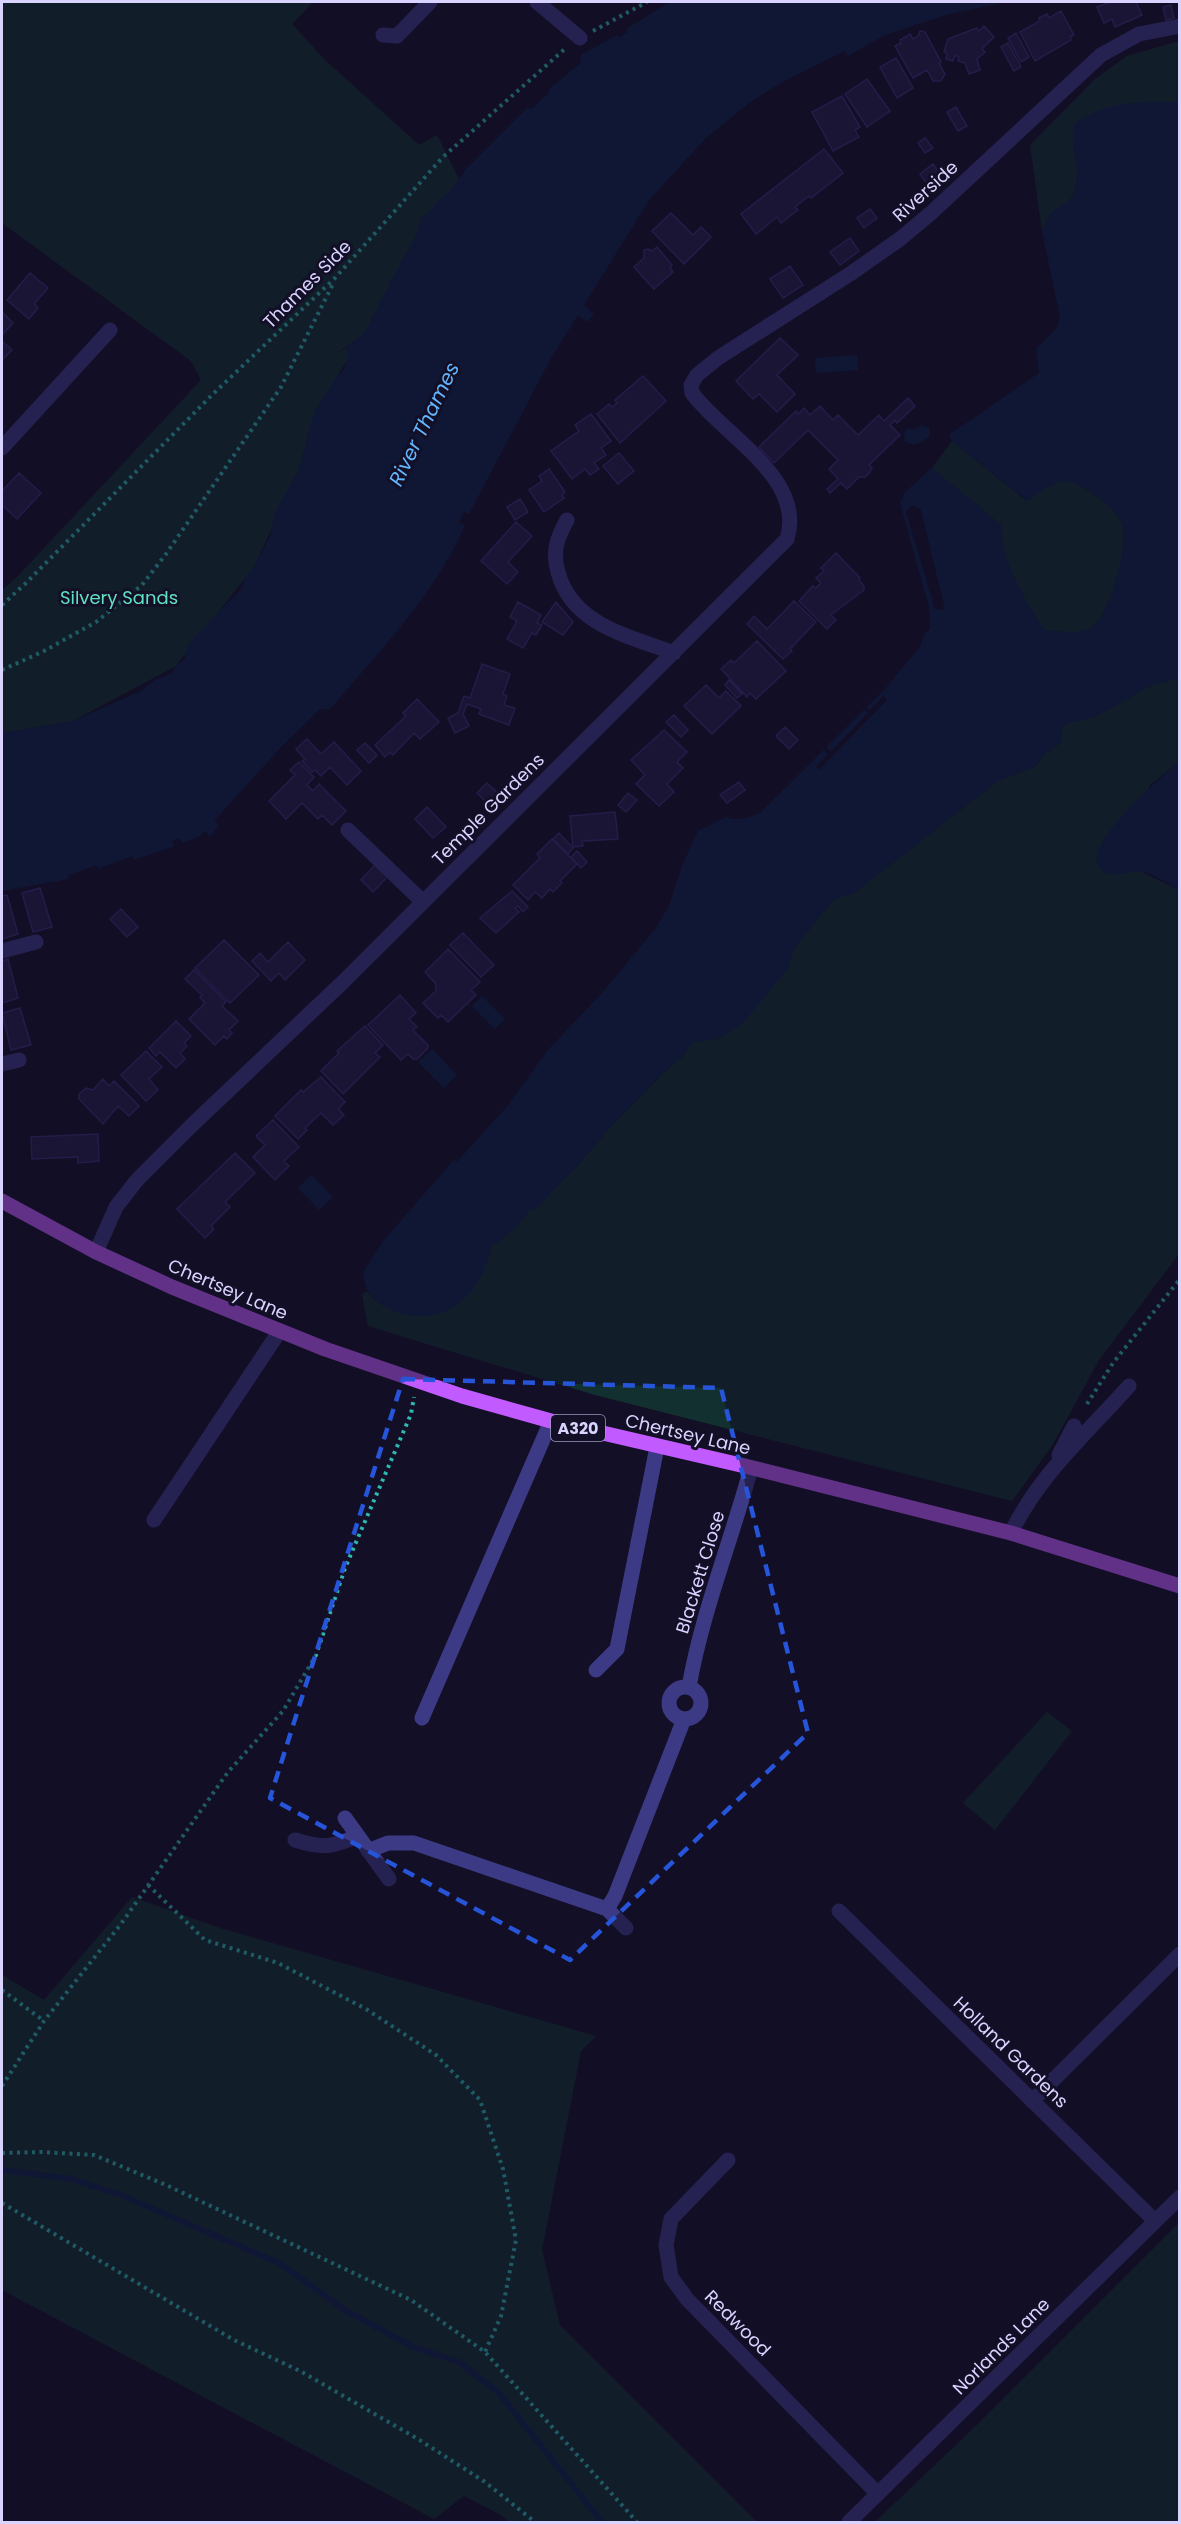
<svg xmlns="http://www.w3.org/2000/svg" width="1181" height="2524" font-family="Poppins,sans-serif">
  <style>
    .green { fill: #12302f }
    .water { fill: #0c2248 }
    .pier { fill: #130f26 }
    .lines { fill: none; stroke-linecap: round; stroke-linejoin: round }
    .stream { stroke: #0c2248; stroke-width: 6 }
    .building { fill: #241b47; stroke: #3b2d73; stroke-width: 1.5 }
    .path { stroke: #2fb8b0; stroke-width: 4; stroke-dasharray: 3 4.5; stroke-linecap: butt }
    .minor { stroke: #3d3a85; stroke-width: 15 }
    .major { stroke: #c25bff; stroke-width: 15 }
    .marked { fill: none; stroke: #2655da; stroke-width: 4.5; stroke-dasharray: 12 8; stroke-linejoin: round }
    .labels { text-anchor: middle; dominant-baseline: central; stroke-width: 6; stroke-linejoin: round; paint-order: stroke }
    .shield { fill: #130f26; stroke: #9e99be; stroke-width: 1.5 }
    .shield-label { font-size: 16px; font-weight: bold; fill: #d9d4ff }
    .street-label { font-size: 18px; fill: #d9d4ff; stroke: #130f26 }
    .park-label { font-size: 18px; fill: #5fe0c0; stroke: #130f26 }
    .water-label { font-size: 20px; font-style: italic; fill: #62b6ff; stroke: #130f26 }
  </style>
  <rect width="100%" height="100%" fill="#130f26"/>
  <!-- green -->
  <path class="green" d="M2 2H313L292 24 324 59 419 145 437 135 459 179 363 335 334 355 360 340 315 411 299 469 254 567 176 666 73 721 2 733V590L18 576 201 380 191 361 2 223Z
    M1179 41V103H1133L1073 148 1078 172 1074 194 1070 200 1051 213 1042 231 1030 145 1095 79 1127 56Z
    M952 441 1027 501C1038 494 1050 483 1063 481 1079 479 1120 510 1123 526 1128 546 1110 617 1091 628 1078 635 1059 631 1045 631 1025 601 1001 562 1001 525L932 468Z
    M1179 678V762L1150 785 1112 874 1140 871 1179 890V1254L1099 1360 1053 1444 1012 1501 595 1395 368 1326 362 1294 367 1291 374 1300 489 1257 491 1245 530 1209 536 1208 577 1166 613 1124 663 1073 683 1056 692 1042 721 1038 787 970 794 948 834 899 854 893 999 780 1035 767 1045 753 1058 745 1061 740 1062 728 1068 723 1096 716 1152 685Z
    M1047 1712 1072 1731 995 1830 963 1803Z
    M132 1897 220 1928 596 2036 581 2051 542 2250 560 2325 757 2522H509L501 2515 464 2496 434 2519 2 2290V1975L44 2000Z
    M1179 2223V2522H875L980 2422Z"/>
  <!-- water -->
  <path class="water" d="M670 2H998V4L949 14 885 35 848 56 844 51 784 81 749 103 705 139 649 200 584 305 594 314 587 322 578 315 550 360 469 514 464 512 459 522 465 525C437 591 377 655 330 709H320L280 748 214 821 219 826 210 836 205 831 200 836 182 843 180 838 172 841 174 846 134 860 132 856 98 869 97 865 68 875 69 879 2 891V733L73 721 141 691 156 679 171 674 176 666 185 659V652L191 641 241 589 247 574 254 567 270 536 275 513 299 469 315 411 337 376 343 371 348 358 347 347 363 335 389 285V280L392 279 416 235 422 216 428 214 436 203 451 190 466 169 527 108H533L549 92 550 88 580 64 581 55 617 35 619 38 628 32 626 29Z
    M1174 102 1179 103V678L1152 685 1096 716 1068 723 1062 728 1061 740 1058 745 1045 753 1035 767 999 780 854 893 834 899 794 948 787 970 741 1025 721 1038 692 1043 683 1056 663 1073 613 1124 577 1166 536 1209H530C523 1222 505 1240 491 1245 487 1273 469 1304 441 1313 411 1323 361 1308 364 1271L384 1240 454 1160 457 1162 510 1103 547 1051 604 991 655 929 669 906 682 866 698 831 728 816 730 819H744L760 813 885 689 920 647 924 635 930 629 929 607 900 503 905 492 932 468 1001 525C1001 562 1025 601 1045 630 1059 631 1078 635 1091 628 1110 617 1128 546 1123 526 1120 510 1079 479 1063 481 1050 483 1039 494 1028 501L952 441 949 435 1039 373 1036 349 1057 328 1060 317 1042 231 1051 213 1070 200 1074 194 1078 172 1073 148 1074 124C1103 101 1140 102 1174 102Z
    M857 355 858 370 816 373 815 358Z
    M922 425 929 428 930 436C922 442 915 448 905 441L904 433 907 428 913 430Z
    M1179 762V890C1168 884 1150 872 1138 871 1127 871 1116 877 1106 873 1066 857 1165 774 1179 762Z
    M482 996 505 1019 495 1029 472 1006Z
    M432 1049 457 1075 444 1088 418 1062Z
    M311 1175 333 1197 319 1210 298 1188Z"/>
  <!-- pier -->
  <path class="pier" d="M912 505 921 510 945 609 935 610 906 512Z
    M883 696 887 700 819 770 816 767 828 754 822 748 824 745 831 751 868 713 862 707 864 705 870 710Z"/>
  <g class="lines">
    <!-- stream -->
    <path class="stream" d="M2 2170 72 2179 121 2195 279 2263 345 2310 413 2347 459 2362 498 2392 602 2522"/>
  </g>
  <!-- building -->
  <path class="building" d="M1111 2H1136L1142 15 1115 27 1112 19 1104 23 1097 7Z
    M1171 5 1174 18 1166 20 1163 7Z
    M1061 11 1074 35 1070 37 1071 40 1035 61 1020 32 1040 21 1039 18 1047 14 1049 18Z
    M984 26 994 37 982 49 985 52 977 59 980 70 969 74 965 63 958 61 959 57 955 55 953 61 946 59 947 53 944 52 948 39 977 28 979 31Z
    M920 31 925 32 941 62 939 63 945 74 941 81H933L927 70 913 78 895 46 901 43 900 40 910 34 913 39 918 36Z
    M1016 33 1029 57 1021 62 1008 38Z
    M1008 43 1021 67 1014 71 1001 47Z
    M896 58 913 88 897 98 880 67Z
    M867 79 890 111 867 127 845 94Z
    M842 96 860 127 855 130 859 137 833 151 812 112Z
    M956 107 967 126 958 131 947 112Z
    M925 138 933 148 925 153 918 143Z
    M824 149 843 173 811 198 809 196 795 207 798 210 781 223 777 217 756 234 741 214Z
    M933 164 942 176 931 190 920 174Z
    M870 209 877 218 864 228 857 218Z
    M671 213 693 235 701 227 711 237 684 264 652 231Z
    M850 238 859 251 840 265 830 252Z
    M657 247 672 265 670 268 673 272 654 289 634 267 644 258V250L648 249 652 251Z
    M790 266 803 285 783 298 770 279Z
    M30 273 48 288 34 304 38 308 29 319 7 300Z
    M2 312 13 323 2 335Z
    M780 338 798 355 777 375 795 394 777 412 759 394 753 399 736 381Z
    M2 341 12 350 3 359 2 358Z
    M643 376 666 401 620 443 597 414 609 404 612 407 617 403 615 400Z
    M908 398 915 406 897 423 895 420 890 425 900 435 869 465 872 468 870 472 865 477H859L847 489 841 483 830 493 827 489 838 479 829 469 838 460 808 430 774 463 759 447 796 411 798 414 804 408 810 415 820 406 833 420 838 415 858 435 879 415 884 421Z
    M591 414 611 441 601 448 606 455 594 463 599 469 590 475 585 469 572 479 551 451 579 431 575 425Z
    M619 453 634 471 618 484 603 466Z
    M549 469 565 492 562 495 564 498 544 512 529 490 542 481 539 476Z
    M19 473 41 493 17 519 2 505V491Z
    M520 499 528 512 515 520 507 507Z
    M516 522 532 536 508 562 518 572 507 584 481 561Z
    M836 553 860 578 859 580 864 586V590L831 615 836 620 827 629 799 601 813 586 816 588 821 583 816 578 824 571 821 568Z
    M794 601 816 622 790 649 792 651 783 659 747 624 754 616 767 629Z
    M518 602 541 615 537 623 542 625 536 635 532 633 523 648 507 639 517 621 510 617Z
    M556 602 573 622 563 635 542 622Z
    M757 641 786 671 756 699 750 693 747 697 721 669 731 660 734 663Z
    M482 664 510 674 503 694 507 696 504 705 515 708 509 725 479 714 481 709 467 704 463 714 469 726 455 733 448 718 458 713 464 696 470 698Z
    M729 680 742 694 737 698 725 685Z
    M706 685 719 698 726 691 741 706 712 734 684 706Z
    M417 699 439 722 420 739 414 733 393 755 390 752 385 757 375 745 406 716 403 713Z
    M674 715 688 730 681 737 666 722Z
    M785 727 798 740 789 749 776 736Z
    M664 730 687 752 677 762 683 768 667 784 674 792 659 806 636 784 645 775 631 760Z
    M307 739 321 754 334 742 361 771 347 785 330 767 321 776 315 770 312 772 302 761 305 759 296 749Z
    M365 743 377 755 369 763 357 750Z
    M299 762 314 777 307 785 313 791 319 784 346 811 332 825 322 815 318 819 302 803 286 819 269 801 295 775 290 770Z
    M739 782 745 790 727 803 720 795Z
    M487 783 501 796 491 807 477 793Z
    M628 793 637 800 626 812 618 805Z
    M427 807 446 827 433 838 415 819Z
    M615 812 618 839 582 841 583 846 573 847 570 816Z
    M559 833 573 848 568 854 553 839Z
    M552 839 577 864 560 881 562 883 553 892 550 889 542 898 535 892 528 900 513 885 540 858 537 854Z
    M577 851 587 862 581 868 571 857Z
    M378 862 390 874 373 892 361 880Z
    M40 888 52 927 33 932 22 893Z
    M512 891 528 907 523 912 518 906 515 908 519 912 496 933 480 918Z
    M7 895 18 934 2 939V896Z
    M121 909 138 927 127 937 110 919Z
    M463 933 494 965 481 977 450 945Z
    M224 940 259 975 230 1003 195 968Z
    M288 942 305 960 285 980 279 973 271 981 252 961 260 953 268 962Z
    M448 949 480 982 471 990 476 995 448 1022 441 1015 438 1018 423 1003 436 991V984L425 972Z
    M8 959 18 998 2 1003V961Z
    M194 970 226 1002 222 1006 238 1021 229 1030 232 1033 227 1039 224 1036 215 1045 189 1019 205 1003 200 997 202 995 185 979Z
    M400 995 416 1013 409 1019 417 1027 413 1030 428 1045V1048L417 1059H413L408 1054 401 1060 368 1025Z
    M20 1008 31 1045 11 1050 2 1013Z
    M176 1021 191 1036 184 1043 187 1046 180 1053 185 1059 176 1068 160 1052 156 1056 149 1048Z
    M365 1026 383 1045 375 1053 380 1057 343 1094 321 1071 339 1053 337 1051Z
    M146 1051 162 1067 149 1079 158 1090 146 1101 121 1075Z
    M321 1077 345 1102 338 1109 344 1115 333 1125 321 1113 305 1128 307 1130 298 1139 275 1116 301 1090 303 1092Z
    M103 1079 109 1086 114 1081 139 1106 129 1116 118 1106 103 1124 79 1099V1094L86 1088 93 1090Z
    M273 1120 299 1147 284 1161 289 1166 275 1180 253 1157 265 1145 256 1136Z
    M98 1134 99 1161 78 1163V1157L32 1159 31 1137Z
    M235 1153 255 1173 225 1202 230 1207 211 1226 214 1229 205 1238 177 1209Z"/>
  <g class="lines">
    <!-- path -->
    <path class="path" d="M593 31 647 2
      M2 605 25 584 212 395 335 278 443 157 566 48
      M2 670 44 651 96 622 142 585 166 554 281 387 334 282
      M1087 1404 1113 1363 1180 1279
      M148 1885 205 1940 278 1963 366 2009 436 2055 480 2100 503 2169 516 2240 501 2316 485 2352
      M2 1990 44 2021
      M2 2086 44 2021 121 1924 228 1772 283 1711 316 1655 345 1568 411 1414 414 1397
      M2 2153 41 2152 94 2155 166 2185 411 2300 485 2352 637 2522
      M2 2203 234 2340 300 2371 418 2439 485 2482 535 2522"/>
    <!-- minor -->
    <path class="minor" d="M537 2 580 38
      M383 35 397 36 430 2
      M2 448 110 330
      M567 520C557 538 552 552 558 572 572 625 629 636 674 653
      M348 830 423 902
      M2 951 36 942
      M2 1064 19 1060
      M96 1252 116 1207 137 1180 192 1125 344 981 787 539C806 478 723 435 692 393L691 385 697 375 718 358 850 274 900 239 931 213 1101 55 1139 34 1180 26
      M1059 1455 1074 1426
      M154 1520 279 1332
      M1011 1533C1038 1476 1088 1432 1129 1386
      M596 1670 617 1649 657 1447
      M689 1687C702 1612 731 1542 751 1468
      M669 1703a16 16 0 1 1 32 0a16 16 0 1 1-32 0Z
      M422 1718 551 1421
      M345 1818 389 1879
      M295 1840C324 1849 331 1847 358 1836
      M368 1851 388 1843H414L607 1909 626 1928
      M607 1909 615 1896 684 1719
      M839 1911 1155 2221
      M1032 2101 1180 1954
      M728 2160 671 2219 666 2245 671 2277 687 2299 878 2494
      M849 2522 1180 2197"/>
    <!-- major -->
    <path class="major" d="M2 1201 96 1252 172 1287 325 1349 462 1396 551 1421 745 1466 1011 1533 1180 1586"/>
  </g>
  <!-- marked area -->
  <path d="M0 0H1181V2524H0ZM403 1379 721 1388 808 1733 570 1960 270 1798Z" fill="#130f26" fill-opacity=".55" fill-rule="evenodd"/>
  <path class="marked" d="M403 1379 721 1388 808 1733 570 1960 270 1798Z"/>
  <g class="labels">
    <!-- shield labels -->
    <rect class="shield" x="551" y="1415" width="54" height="26" rx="4.5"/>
    <g class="shield-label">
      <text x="578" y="1428">A320</text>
    </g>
    <!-- street labels -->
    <g class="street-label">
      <text transform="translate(925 191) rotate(-42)">Riverside</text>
      <text transform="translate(307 284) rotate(-45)">Thames Side</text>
      <text transform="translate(488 809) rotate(-45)">Temple Gardens</text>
      <text transform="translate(228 1289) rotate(23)">Chertsey Lane</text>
      <text transform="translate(688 1434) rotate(13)">Chertsey Lane</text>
      <text transform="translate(700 1572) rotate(-73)">Blackett Close</text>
      <text transform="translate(1011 2052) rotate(44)">Holland Gardens</text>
      <text transform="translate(738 2323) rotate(45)">Redwood</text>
      <text transform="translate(1001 2346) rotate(-45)">Norlands Lane</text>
    </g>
    <!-- park labels -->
    <g class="park-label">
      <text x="119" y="597">Silvery Sands</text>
    </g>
    <!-- water labels -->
    <g class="water-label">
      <text transform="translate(424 424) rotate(-64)">River Thames</text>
    </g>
  </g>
  <!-- border -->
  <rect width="1181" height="2524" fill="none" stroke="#d9d4ff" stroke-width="6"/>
</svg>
